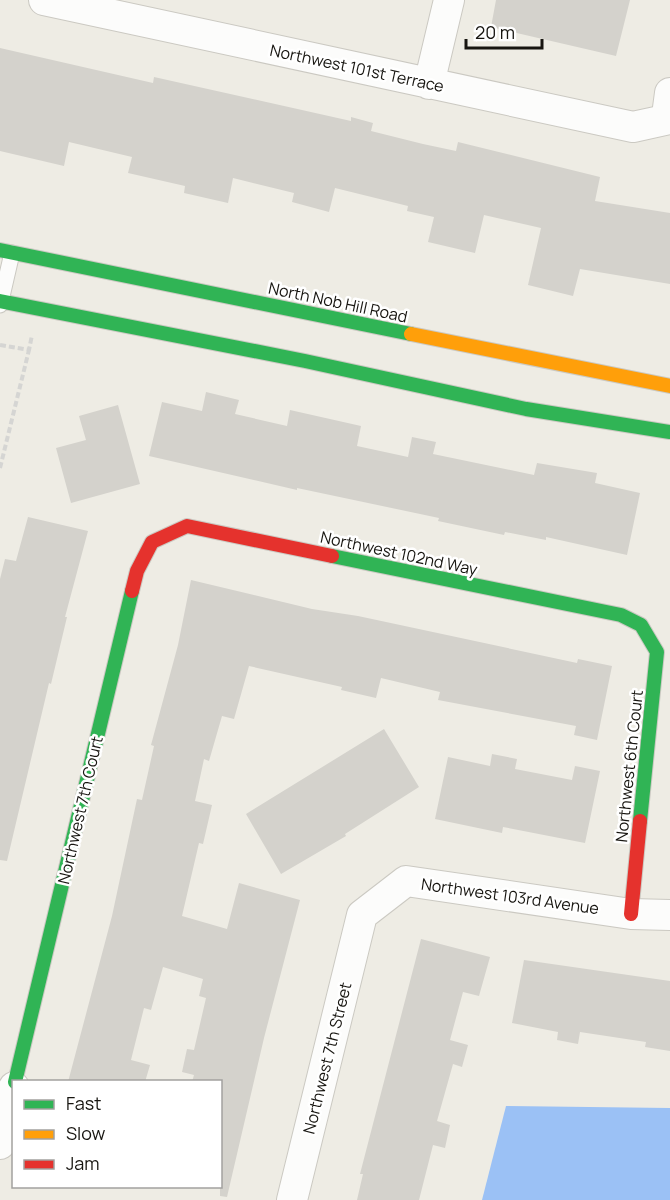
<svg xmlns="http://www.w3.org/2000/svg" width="670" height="1200" font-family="Manrope,sans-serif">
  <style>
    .water { fill: #9bc1f5 }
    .building { fill: #d4d2cc }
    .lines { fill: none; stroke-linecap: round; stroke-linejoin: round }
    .lane-casing { stroke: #cbc9c2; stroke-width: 17 }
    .street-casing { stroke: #cbc9c2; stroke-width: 32 }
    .fast-casing { stroke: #cbc9c2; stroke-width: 16 }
    .slow-casing { stroke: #cbc9c2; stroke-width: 16 }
    .jam-casing { stroke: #cbc9c2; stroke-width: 16 }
    .path { stroke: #d5d5d3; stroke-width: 4; stroke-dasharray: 6 3; stroke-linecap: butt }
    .lane { stroke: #fcfcfb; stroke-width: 15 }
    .street { stroke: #fcfcfb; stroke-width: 30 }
    .fast { stroke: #30b455; stroke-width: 14 }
    .slow { stroke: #ff9f0a; stroke-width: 14 }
    .jam { stroke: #e5322d; stroke-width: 14 }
    .labels { text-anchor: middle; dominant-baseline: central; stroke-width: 5; stroke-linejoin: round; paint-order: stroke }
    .street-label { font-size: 16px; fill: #171510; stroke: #fff }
  </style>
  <rect width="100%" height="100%" fill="#eeece4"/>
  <!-- water -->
  <path class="water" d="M506 1106 670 1108V1200H482Z"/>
  <!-- building -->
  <path class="building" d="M496 0H630L616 56 491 27Z
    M0 48 153 83 154 77 351 121V117L373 123 371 131 423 144 456 151 458 142 600 177 595 201 670 213V284L580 269 573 296 528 285 541 228 484 215 475 253 428 242 434 217 407 211 408 206 335 188 329 212 292 202 294 193 233 178 228 203 184 193 185 186 128 173 132 157 69 142 64 166 0 151Z
    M206 392 239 400 235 414 287 426 290 410 361 426 357 446 408 457 412 437 436 442 433 454 534 475 537 463 597 473 595 483 640 493 627 555 546 537V540L505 532 504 535 438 521 439 518 297 488V490L149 456 162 402 202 411Z
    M118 405 140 484 71 503 56 448 86 440 79 416Z
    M28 517 88 531 65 617H67L51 684 49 683 7 861 0 860V579L5 559 16 561Z
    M191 580 312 609 358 616 577 663 578 659 612 666 597 740 574 735 576 726 438 700 440 692 381 678 376 698 341 690 342 687 249 666 234 719 222 716 209 761 204 759 195 801 212 805 203 844 199 843 182 916 227 929 239 883 300 900 264 1038 227 1197 220 1196V1082H192L194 1075 182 1072 187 1049 194 1050 206 998 199 996 203 979 163 967 151 1010 144 1008 131 1060 150 1065 145 1082H68L112 916 137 799 142 800 154 746 151 745 178 645Z
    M384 729 419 787 345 834 346 836 281 874 246 814Z
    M492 754 517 759 515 769 572 780 575 766 600 771 585 843 503 827 502 833 435 819 448 757 490 766Z
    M421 939 490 957 479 996 463 992 450 1040 468 1045 462 1067 453 1064 437 1121 450 1125 445 1148 433 1145 419 1200H357L363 1174H360Z
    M524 960 670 981V1051L645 1047 646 1042 580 1032 578 1044 557 1040 558 1032 512 1023Z"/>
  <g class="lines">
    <defs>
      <path id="lane" d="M0 305 12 253"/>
      <path id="street" d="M44 0 633 127 670 119
        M429 84 449 0
        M670 93 668 108 670 115
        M0 1144 14 1087
        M292 1200 362 915 406 881 631 914 670 915"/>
      <path id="fast" d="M0 250 411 334
        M0 301 305 361 526 409 670 432
        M332 556 621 615 641 625 657 652 640 821
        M15 1082 132 591"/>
      <path id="slow" d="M411 334 670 386"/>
      <path id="jam" d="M132 591 137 571 152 542 187 526 332 556
        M631 914 640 821"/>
    </defs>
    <!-- lane casing -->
    <use href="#lane" class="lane-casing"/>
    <!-- street casing -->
    <use href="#street" class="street-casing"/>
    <!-- fast casing -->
    <use href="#fast" class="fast-casing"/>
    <!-- slow casing -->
    <use href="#slow" class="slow-casing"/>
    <!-- jam casing -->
    <use href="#jam" class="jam-casing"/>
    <!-- path -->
    <path class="path" d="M0 345 29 350 32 335
      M0 468 29 350"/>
    <!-- lane -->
    <use href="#lane" class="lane"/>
    <!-- street -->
    <use href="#street" class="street"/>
    <!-- fast -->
    <use href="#fast" class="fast"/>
    <!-- slow -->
    <use href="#slow" class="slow"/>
    <!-- jam -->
    <use href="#jam" class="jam"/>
  </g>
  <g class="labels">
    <!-- street labels -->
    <g class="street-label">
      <text transform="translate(357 68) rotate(12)">Northwest 101st Terrace</text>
      <text transform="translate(338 302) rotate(12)">North Nob Hill Road</text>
      <text transform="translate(399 553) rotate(12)">Northwest 102nd Way</text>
      <text transform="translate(629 766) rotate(-84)">Northwest 6th Court</text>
      <text transform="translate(80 810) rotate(-77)">Northwest 7th Court</text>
      <text transform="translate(510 896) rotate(8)">Northwest 103rd Avenue</text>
      <text transform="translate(327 1058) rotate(-76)">Northwest 7th Street</text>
    </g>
  </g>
  <!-- legend -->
  <rect x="12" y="1080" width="210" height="108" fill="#ffffff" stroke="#a2a19f" stroke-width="1.5"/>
  <rect x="24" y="1100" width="30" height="9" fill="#30b455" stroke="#a2a19f" stroke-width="1.5"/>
  <text x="66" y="1110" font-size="18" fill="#171510">Fast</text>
  <rect x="24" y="1130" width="30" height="9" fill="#ff9f0a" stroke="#a2a19f" stroke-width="1.5"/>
  <text x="66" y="1140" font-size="18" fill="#171510">Slow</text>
  <rect x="24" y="1160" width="30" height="9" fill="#e5322d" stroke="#a2a19f" stroke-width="1.5"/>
  <text x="66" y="1170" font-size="18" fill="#171510">Jam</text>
  <!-- scale -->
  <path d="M466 39v9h76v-9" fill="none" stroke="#171510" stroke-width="3"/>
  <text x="475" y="39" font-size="18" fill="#171510" stroke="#ffffff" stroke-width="4.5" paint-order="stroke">20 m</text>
</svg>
